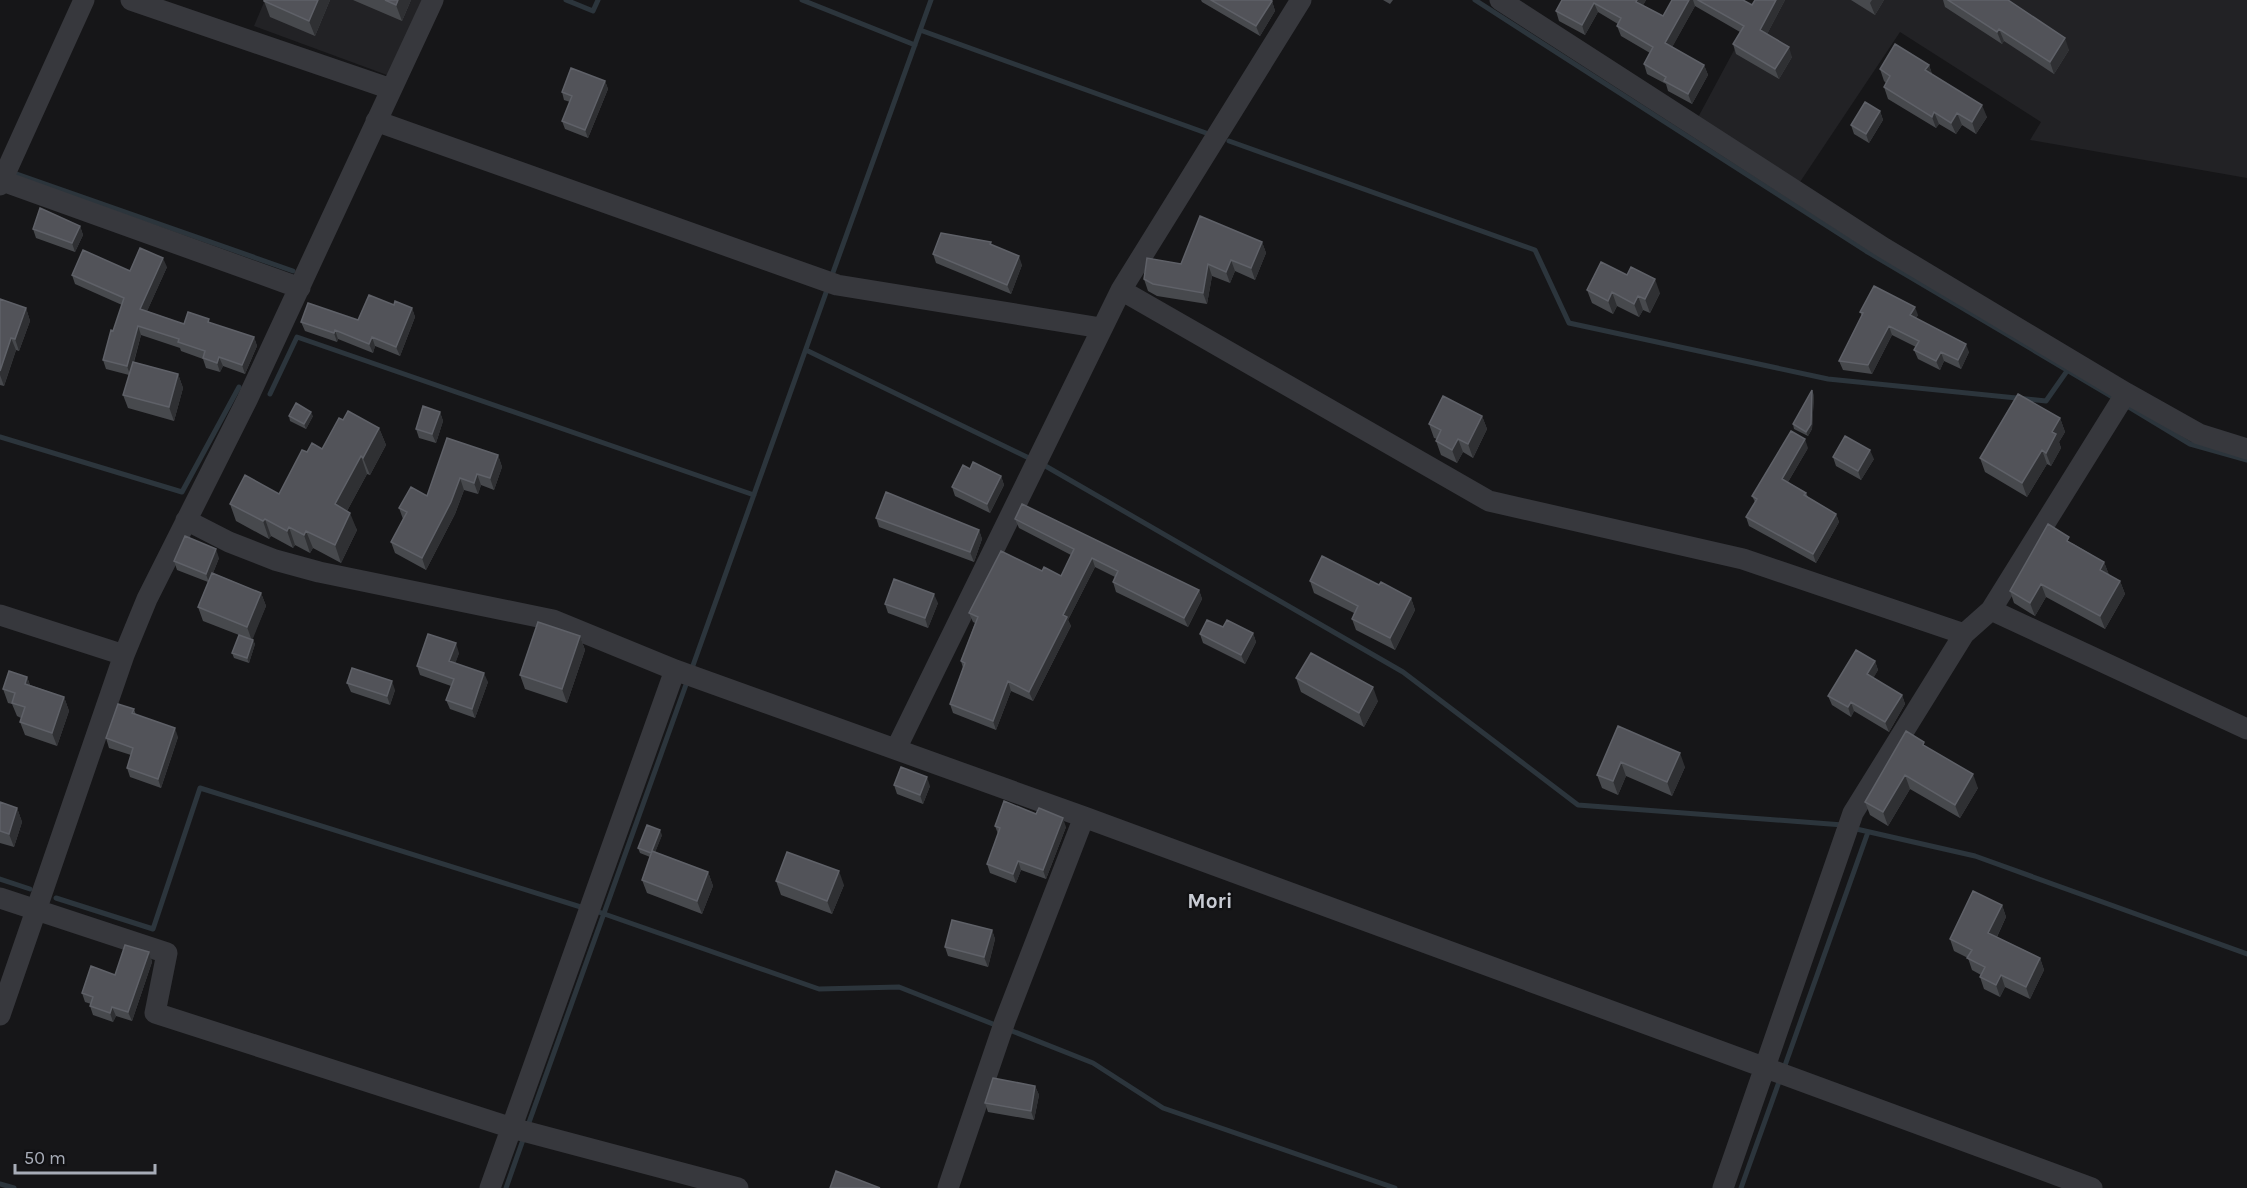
<svg xmlns="http://www.w3.org/2000/svg" width="2247" height="1188" font-family="Karla,sans-serif">
  <style>
    .built { fill: #222225 }
    .lines { fill: none; stroke-linecap: round; stroke-linejoin: round }
    .stream { stroke: #2c353c; stroke-width: 5 }
    .minor { stroke: #37383d; stroke-width: 21 }
    .wall { fill: #47494d }
    .shaded-wall { fill: #2f3033 }
    .building { fill: #525359; stroke: #5f6168; stroke-width: 1.5 }
    .labels { text-anchor: middle; dominant-baseline: central; stroke-width: 4.5; stroke-linejoin: round; paint-order: stroke }
    .quarter-label { font-size: 21px; font-weight: bold; fill: #c9ccd4; stroke: #111113 }
  </style>
  <rect width="100%" height="100%" fill="#161618"/>
  <!-- built -->
  <path class="built" d="M265 0H444L406 82 254 26Z
    M1761 0H2247V178L2030 140 2041 122 1900 32 1796 188 1695 123Z"/>
  <g class="lines">
    <!-- stream -->
    <path class="stream" d="M566 0 593 11 598 0
      M802 0 915 45
      M1475 0 1866 251 2116 399
      M920 30 1206 133
      M1229 141 1535 250 1569 323 1828 379 2046 401 2067 371
      M11 172 293 271
      M831 278 931 0
      M806 350 1033 460
      M270 394 297 337 754 495
      M2124 404 2190 444 2247 460
      M0 437 182 492 239 387
      M1042 464 1403 672 1578 805 1843 825
      M691 671 828 287
      M1852 828 1975 856 2247 954
      M0 879 30 889
      M56 898 153 929 200 788 584 908
      M593 910 819 989 899 987 998 1026
      M1007 1029 1093 1063 1163 1108 1395 1188
      M1783 1071 1868 832
      M527 1128 688 679
      M0 1184 14 1188
      M506 1188 524 1137
      M1741 1188 1780 1079"/>
    <!-- minor -->
    <path class="minor" d="M131 0 391 89
      M1500 0 1884 248 2126 393 2199 434 2247 449
      M376 121 837 285 1101 328
      M0 180 300 288
      M0 185 84 0
      M1121 290 1489 501 1743 559 1964 634
      M186 520 229 542 275 560 319 572 553 620 675 670 1084 817 2092 1188
      M1991 610 2247 729
      M0 615 124 655
      M896 749 1121 290 1301 0
      M0 898 167 953 155 1013 512 1128 738 1188
      M0 1015 124 655 147 599 247 400 433 0
      M490 1188 675 670
      M948 1188 1005 1021 1084 817
      M1723 1188 1853 813 1964 634 1991 610 2126 393"/>
  </g>
  <!-- wall -->
  <path class="wall" d="M264 0H330L315 36 270 17 264 1Z
    M353 0H411L402 21Z
    M1201 0H1270L1272 1 1275 11 1260 36 1202 2Z
    M1383 0H1393L1390 4Z
    M1562 0H1646L1643 5 1663 16 1672 0H1743L1752 5 1755 0H1785L1767 34 1792 57 1779 79 1736 54 1733 44 1740 32 1695 6 1672 47 1704 65 1708 75 1692 104 1668 91 1666 84 1647 74 1644 64 1650 53 1621 36 1617 26 1618 24 1598 12 1585 35 1559 21 1556 11Z
    M1851 0H1884L1875 15Z
    M1943 0H2008L2069 50 2054 74 2004 41 2002 44 1945 7Z
    M1929 65 1932 74 1987 117 1976 134 1962 125 1956 134 1939 124 1936 128 1888 99 1884 87 1886 83 1884 81 1880 69Z
    M605 81 608 89 588 138 565 129 562 121 570 102 564 100 562 92Z
    M1880 111 1883 120 1869 143 1854 134 1851 125Z
    M80 226 83 235 75 252 36 238 33 229Z
    M991 242 992 245 1022 265 1011 294 936 263 933 254Z
    M1262 242 1266 253 1255 280 1235 271 1230 283 1212 276 1207 304 1157 296 1148 291 1144 279 1181 264Z
    M167 267 147 311 184 324 211 323 254 337 257 346 245 374 223 366 220 372 206 368 203 359 181 351 180 348 141 335 134 362 178 374 183 388 174 421 128 408 123 395 129 375 106 369 103 360 122 305 75 284 72 275 130 271Z
    M1587 290 1660 293 1650 313 1643 310 1639 317 1617 306 1613 314 1592 303Z
    M0 299 26 308 30 321 19 351 16 350 4 386 0 385Z
    M394 305 412 308 415 317 400 356 375 346 373 353 338 339 337 342 305 331 301 322 358 320Z
    M1860 312 1918 315 1916 318 1969 352 1961 369 1944 361 1940 370 1918 359 1914 350 1916 347 1892 335 1872 374 1843 370 1839 361 1862 316Z
    M1814 395 1812 429 1808 436 1794 429 1793 424Z
    M440 412 443 421 436 443 419 438 416 429Z
    M289 416H313L306 429 290 421Z
    M1482 416 1487 429 1473 458 1463 452 1457 463 1441 455 1436 441 1437 439 1434 438 1429 424Z
    M2060 418 2065 432 2059 442 2061 448 2051 466 2047 464 2027 497 1985 472 1980 458Z
    M343 420 379 428 386 445 370 475 367 474 347 511 357 530 341 563 313 548 310 553 295 545 293 548 271 536 269 539 236 521 230 504 279 494 307 452 322 449Z
    M1808 448 1788 482 1806 493 1808 497 1836 514 1839 522 1816 563 1749 526 1746 517 1755 502 1752 496Z
    M498 455 502 467 494 490 481 485 478 494 464 490 455 514 426 570 395 553 391 542 403 519 399 508 427 496Z
    M1833 457 1874 459 1861 480 1836 466Z
    M1001 476 1004 485 990 513 955 496 952 487Z
    M876 518 979 530 982 539 974 562 879 527Z
    M1015 519 1199 590 1202 599 1188 627 1116 592 1113 582 1115 577 1095 567 1068 620 1071 626 1033 701 1011 691 996 730 953 713 950 704 963 668 961 661 975 623 973 622 969 613 1042 571 1061 576 1071 555 1019 528Z
    M2072 543 2104 562 2109 575 2120 581 2125 594 2105 629 2046 597 2035 616 2014 603 2010 591Z
    M219 558 213 573 261 593 266 606 252 639 255 644 249 663 234 658 232 653 239 635 203 621 198 607 208 582 177 570 174 561Z
    M1310 581 1379 585 1411 598 1415 610 1395 650 1356 630 1352 619 1354 613 1314 593Z
    M938 603 928 628 888 613 885 604Z
    M1223 627 1253 633 1256 642 1245 664 1203 643 1200 634Z
    M580 636 585 650 567 703 525 689 520 675Z
    M459 653 455 663 488 682 475 718 450 709 446 700 451 686 420 675 417 666Z
    M1875 661 1878 670 1873 678 1902 695 1905 704 1889 732 1854 711 1851 717 1832 705 1828 696Z
    M27 677 30 685 64 697 69 711 57 746 25 735 20 722 21 718 17 716 12 704 8 703 3 689Z
    M1296 678 1378 701 1364 727 1301 692Z
    M347 683 395 690 390 705 351 692Z
    M134 709 136 715 178 737 161 788 130 777 127 768 131 755 109 748 106 738Z
    M1618 726 1685 767 1672 796 1626 776 1618 795 1602 788 1597 775Z
    M1926 747 1978 788 1960 818 1910 789 1888 826 1870 815 1865 802Z
    M894 785 930 786 923 804 897 794Z
    M0 802 17 808 22 822 14 847 0 843Z
    M995 826 1066 827 1046 879 1021 870 1016 883 990 873 987 864 998 834Z
    M662 835 655 852 708 872 713 886 702 914 647 893 642 880 650 857 640 853 638 848Z
    M776 881 844 885 832 914 781 895Z
    M2002 905 2006 917 1997 937 2040 958 2044 970 2030 999 2005 987 2000 997 1984 989 1980 977 1981 975 1972 970 1968 958 1954 951 1950 939Z
    M992 930 995 939 988 967 948 956 945 947Z
    M149 952 152 962 132 1021 116 1016 113 1022 93 1015 90 1006 91 1004 85 1002 82 993 115 975Z
    M1035 1086 1039 1095 1034 1120 988 1112 985 1103Z"/>
  <!-- shaded-wall -->
  <path class="shaded-wall" d="M318 0H330L315 36 309 21Z
    M398 0H411L402 21 396 5Z
    M1637 0H1646L1640 11 1636 2Z
    M1689 0H1693L1695 6 1669 53 1665 43Z
    M1776 0H1785L1764 40 1760 30Z
    M1872 0H1884L1875 15 1870 3Z
    M1272 1 1275 11 1260 36 1256 26Z
    M1594 3 1598 12 1585 35 1582 25Z
    M1999 29 2004 41 2002 44 1997 32Z
    M2065 38 2069 50 2054 74 2050 62Z
    M1789 47 1792 57 1779 79 1775 69Z
    M1704 65 1708 75 1692 104 1688 94Z
    M1929 65 1933 77 1925 70Z
    M605 81 608 89 588 138 585 130Z
    M1982 105 1987 117 1976 134 1972 122Z
    M1880 111 1883 120 1869 143 1866 134Z
    M1934 112 1939 124 1936 128 1932 117Z
    M1957 113 1962 125 1956 134 1951 123Z
    M80 226 83 235 75 252 72 243Z
    M1262 242 1266 253 1255 280 1251 268Z
    M1019 256 1022 265 1011 294 1007 285Z
    M163 258 167 267 144 318 140 309Z
    M1231 260 1235 271 1230 283 1226 272Z
    M1208 264 1212 276 1207 304 1203 293Z
    M1655 279 1660 293 1650 313 1645 299Z
    M1612 292 1617 306 1613 314 1608 301Z
    M1638 296 1643 310 1639 317 1634 304Z
    M1915 307 1918 315 1913 324 1910 315Z
    M26 308 30 321 19 351 15 339Z
    M412 308 415 317 400 356 396 347Z
    M138 326 141 335 130 375 127 366Z
    M1889 326 1892 335 1872 374 1868 365Z
    M335 330 338 339 337 342 334 333Z
    M254 337 257 346 245 374 242 365Z
    M372 337 375 346 373 353 369 344Z
    M11 338 16 350 4 386 0 375V371Z
    M1966 344 1969 352 1961 369 1958 360Z
    M1941 352 1944 361 1940 370 1936 361Z
    M219 357 223 366 220 372 217 363Z
    M178 374 183 388 174 421 169 407Z
    M1812 390 1814 395 1812 429 1808 436 1806 432Z
    M311 412 313 416 306 429 304 424Z
    M440 412 443 421 436 443 432 434Z
    M1482 416 1487 429 1473 458 1468 444Z
    M2060 418 2065 432 2059 442 2061 448 2051 466 2046 453 2052 432Z
    M379 428 386 445 370 475 363 458Z
    M1458 439 1463 452 1457 463 1452 450Z
    M1805 439 1808 448 1785 487 1782 479Z
    M1870 450 1874 459 1861 480 1858 471Z
    M2042 450 2047 464 2027 497 2022 483Z
    M498 455 502 467 494 490 490 478Z
    M361 456 367 474 341 522 335 504Z
    M477 474 481 485 478 494 474 483Z
    M1001 476 1004 485 990 513 987 504Z
    M460 478 464 490 455 514 426 570 422 558Z
    M350 513 357 530 341 563 335 545Z
    M1836 514 1839 522 1816 563 1813 554Z
    M265 519 271 536 269 539 263 521Z
    M289 527 295 545 293 548 287 531Z
    M979 530 982 539 974 562 970 552Z
    M306 531 313 548 310 553 304 535Z
    M216 549 219 558 209 583 206 574Z
    M1092 558 1095 567 1068 620 1071 626 1033 701 1029 692 1063 615Z
    M2104 562 2109 575 2100 570Z
    M2120 581 2125 594 2105 629 2100 616Z
    M2041 584 2046 597 2035 616 2030 603Z
    M1199 590 1202 599 1188 627 1184 618Z
    M261 593 266 606 252 641 247 627Z
    M934 594 938 603 928 628 925 618Z
    M1411 598 1415 610 1395 650 1390 638Z
    M1253 633 1256 642 1245 664 1241 655Z
    M580 636 585 650 567 703 562 689Z
    M253 640 255 644 249 663 247 658Z
    M456 643 459 653 453 670 449 661Z
    M1875 661 1878 670 1870 684 1867 674Z
    M484 673 488 682 475 718 472 709Z
    M27 677 32 691 25 684Z
    M392 681 395 690 390 705 387 696Z
    M1008 681 1011 691 996 730 993 721Z
    M1373 687 1378 701 1364 727 1359 713Z
    M1902 695 1905 704 1889 732 1885 722Z
    M64 697 69 711 57 746 52 733Z
    M1851 702 1854 711 1851 717 1848 707Z
    M175 728 178 737 161 788 158 779Z
    M1680 753 1685 767 1672 796 1667 782Z
    M1621 762 1626 776 1618 795 1613 781Z
    M1973 774 1978 788 1960 818 1955 805Z
    M1905 775 1910 789 1888 826 1883 812Z
    M927 777 930 786 923 804 920 795Z
    M17 808 22 822 14 847 9 834Z
    M1063 818 1066 827 1046 879 1043 870Z
    M660 830 662 835 653 858 651 853Z
    M1018 861 1021 870 1016 883 1013 874Z
    M839 871 844 885 832 914 827 901Z
    M708 872 713 886 702 914 697 901Z
    M2002 905 2006 917 1993 945 1988 933Z
    M992 930 995 939 988 967 984 957Z
    M149 952 152 962 132 1021 128 1012Z
    M2040 958 2044 970 2030 999 2026 987Z
    M2001 975 2005 987 2000 997 1996 985Z
    M112 1007 116 1016 113 1022 110 1013Z
    M1035 1086 1039 1095 1034 1120 1031 1111Z"/>
  <!-- building -->
  <path class="building" d="M264 0H318L309 21 264 1Z
    M385 0H398L396 5Z
    M1211 0H1270L1272 1 1256 26Z
    M1562 0H1637L1636 2 1663 16 1672 0H1689L1665 43 1704 65 1688 94 1664 81 1666 77 1644 64 1653 47 1617 26 1621 18 1594 3 1582 25 1556 11Z
    M1698 0H1743L1752 5 1755 0H1776L1760 30 1789 47 1775 69 1733 44 1744 26Z
    M1948 0H2008L2065 38 2050 62 1999 29 1997 32Z
    M1895 44 1929 65 1925 70 1982 105 1972 122 1957 113 1951 123 1934 112 1932 117 1884 87 1890 76 1880 69Z
    M571 68 605 81 585 130 562 121 572 96 562 92Z
    M1865 102 1880 111 1866 134 1851 125Z
    M40 208 80 226 72 243 33 229Z
    M1200 216 1262 242 1251 268 1231 260 1226 272 1208 264 1203 293 1153 284 1144 279 1147 258 1181 264Z
    M941 233 991 242 990 244 1019 256 1007 285 933 254Z
    M140 248 163 258 140 309 184 324 188 312 209 319 208 322 254 337 242 365 219 357 217 363 203 358 205 351 178 342 179 339 138 326 127 366 103 360 111 330 113 331 124 298 72 275 83 250 130 271Z
    M1601 262 1627 275 1631 267 1655 279 1645 299 1638 296 1634 304 1612 292 1608 301 1587 290Z
    M1874 286 1915 307 1910 315 1966 344 1958 360 1941 352 1936 361 1914 350 1919 341 1889 326 1868 365 1839 361 1863 313 1860 312Z
    M369 295 394 305 395 301 412 308 396 347 372 337 369 344 335 330 334 333 301 322 308 303 358 320Z
    M0 299 26 308 15 339 11 338 0 371Z
    M133 362 178 374 169 407 123 395Z
    M1812 390 1811 424 1806 432 1793 424Z
    M2018 394 2060 418 2052 432 2056 434 2046 453 2042 450 2022 483 1980 458Z
    M1443 396 1482 416 1468 444 1458 439 1452 450 1436 441 1441 430 1429 424Z
    M296 403 311 412 304 424 289 416Z
    M423 406 440 412 432 434 416 429Z
    M348 411 379 428 363 458 361 456 335 504 350 513 335 545 306 531 304 535 289 527 287 531 265 519 263 521 230 504 245 475 279 494 302 450 307 452 312 443 322 449 339 418 343 420Z
    M1791 431 1805 439 1782 479 1806 493 1804 495 1836 514 1813 554 1746 517 1757 499 1752 496Z
    M1845 436 1870 450 1858 471 1833 457Z
    M447 438 498 455 490 478 477 474 474 483 460 478 451 502 422 558 391 542 407 512 399 508 411 487 427 496Z
    M973 462 1001 476 987 504 952 487 963 465 970 469Z
    M886 492 979 530 970 552 876 518Z
    M1022 504 1199 590 1184 618 1113 582 1118 571 1092 558 1063 615 1067 617 1029 692 1008 681 993 721 950 704 965 663 961 661 978 617 969 613 1001 551 1042 571 1044 567 1061 576 1074 549 1015 519Z
    M2048 524 2069 537 2067 541 2104 562 2100 570 2120 581 2100 616 2041 584 2030 603 2010 591Z
    M185 536 216 549 206 574 174 561Z
    M1322 556 1379 585 1381 582 1411 598 1390 638 1352 619 1358 606 1310 581Z
    M212 573 261 593 247 627 198 607Z
    M894 579 934 594 925 618 885 604Z
    M1207 620 1223 627 1227 620 1253 633 1241 655 1200 634Z
    M538 622 580 636 562 689 520 675Z
    M428 634 456 643 449 661 484 673 472 709 446 700 454 679 417 666Z
    M239 635 253 640 247 658 232 653Z
    M1856 650 1875 661 1867 674 1902 695 1885 722 1851 702 1848 707 1828 696Z
    M1311 653 1373 687 1359 713 1296 678Z
    M352 668 392 681 387 696 347 683Z
    M9 671 27 677 25 684 64 697 52 733 20 722 25 707 12 703 15 693 3 689Z
    M118 704 134 709 132 713 175 728 158 779 127 768 133 748 106 738Z
    M1618 726 1680 753 1667 782 1621 762 1613 781 1597 775Z
    M1906 731 1924 742 1923 745 1973 774 1955 805 1905 775 1883 812 1865 802Z
    M901 767 927 777 920 795 894 785Z
    M1004 801 1036 814 1039 808 1063 818 1043 870 1018 861 1013 874 987 864 1000 828 995 826Z
    M0 802 17 808 9 834 0 831Z
    M647 825 660 830 651 853 638 848Z
    M652 851 708 872 697 901 642 880Z
    M787 852 839 871 827 901 776 881Z
    M1973 891 2002 905 1988 933 2040 958 2026 987 2001 975 1996 985 1980 977 1985 967 1967 958 1972 950 1950 939Z
    M952 920 992 930 984 957 945 947Z
    M125 945 149 952 128 1012 112 1007 110 1013 90 1006 93 997 82 993 91 966 115 975Z
    M993 1078 1035 1086 1031 1111 985 1103Z
    M836 1171 880 1188H830Z"/>
  <g class="labels">
    <!-- quarter labels -->
    <g class="quarter-label">
      <text x="1210" y="901">Mori</text>
    </g>
  </g>
  <!-- scale -->
  <path d="M15 1164v9h140v-9" fill="none" stroke="#a8adb8" stroke-width="3"/>
  <text x="24" y="1164" font-size="18" fill="#a8adb8" stroke="#111113" stroke-width="4.5" paint-order="stroke">50 m</text>
</svg>
